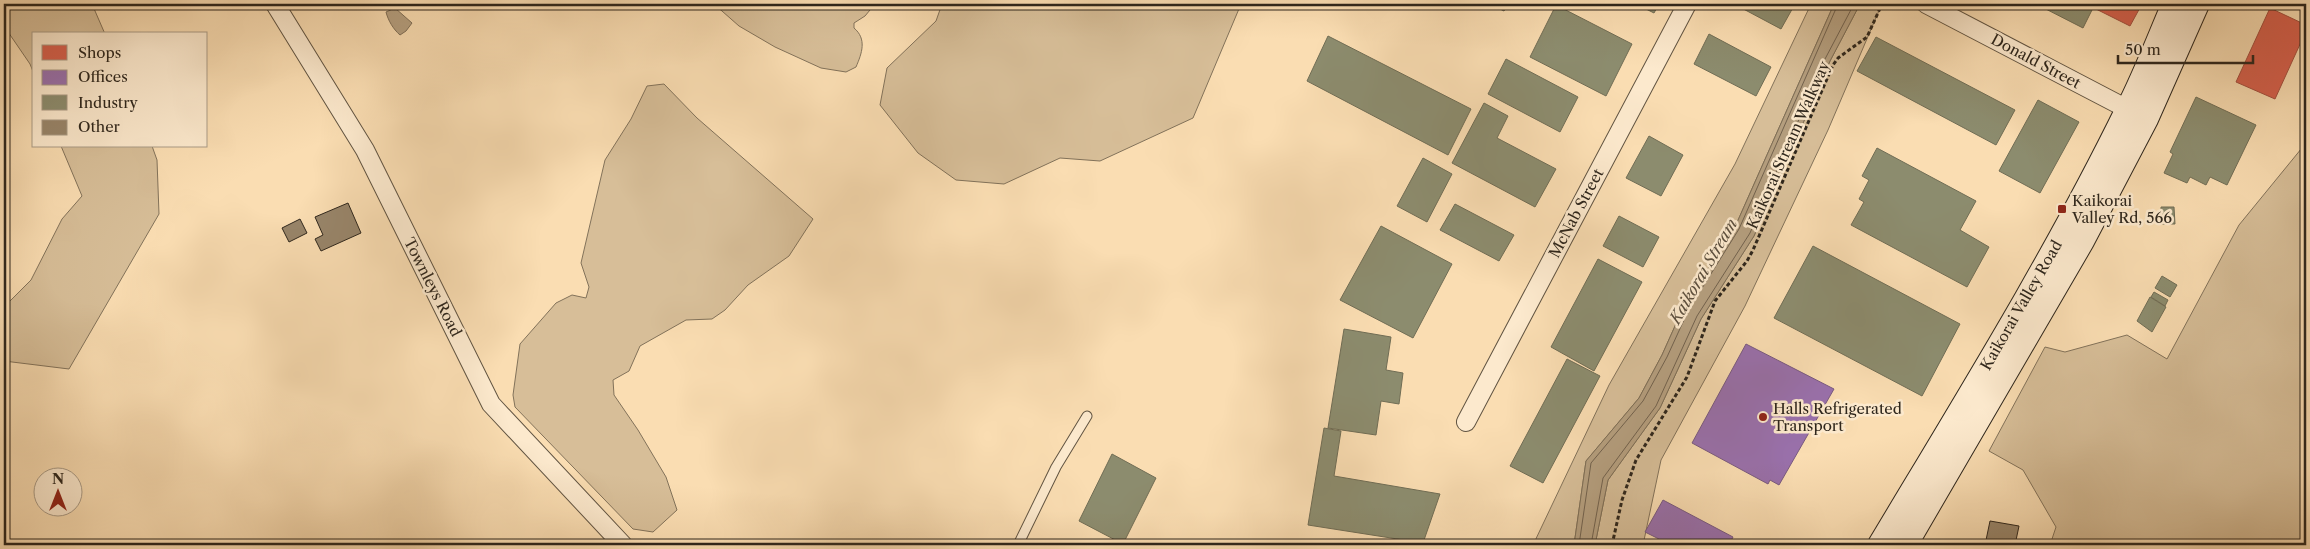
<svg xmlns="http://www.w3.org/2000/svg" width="2310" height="549" font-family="'Libre Caslon Text',serif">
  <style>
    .green { fill: #d7be98; stroke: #82725a }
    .water { fill: #b59f7f; stroke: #7f6f57 }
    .shops { fill: #d6604d; stroke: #a44f3e }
    .offices { fill: #9970ab; stroke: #795a80 }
    .industry { fill: #8c8c6e; stroke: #706d55 }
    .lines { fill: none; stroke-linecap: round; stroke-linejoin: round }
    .shore { stroke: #72624e; stroke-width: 1 }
    .building { fill: #98856a; stroke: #2e261c }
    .lane-casing { stroke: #615442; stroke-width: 11 }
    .street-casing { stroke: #615442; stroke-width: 20 }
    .secondary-casing { stroke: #2e261c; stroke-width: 26 }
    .path { stroke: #2e261c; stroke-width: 3; stroke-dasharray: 4 2.5; stroke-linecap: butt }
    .lane { stroke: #fce9cd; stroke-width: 9 }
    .street { stroke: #fce9cd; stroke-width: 18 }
    .secondary { stroke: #fce9cd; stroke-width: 24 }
    .poi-dot { fill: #8f2418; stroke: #fce9cd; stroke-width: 2 }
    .labels { text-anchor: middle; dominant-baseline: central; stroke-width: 5; stroke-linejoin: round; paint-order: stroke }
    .street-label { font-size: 15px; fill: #2e261c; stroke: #fce9cd }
    .poi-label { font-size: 15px; fill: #2e261c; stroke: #fce9cd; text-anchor: start }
    .water-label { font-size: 16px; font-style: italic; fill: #5d503f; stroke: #fce9cd }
  </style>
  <rect width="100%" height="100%" fill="#faddb2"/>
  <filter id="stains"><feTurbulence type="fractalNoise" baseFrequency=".004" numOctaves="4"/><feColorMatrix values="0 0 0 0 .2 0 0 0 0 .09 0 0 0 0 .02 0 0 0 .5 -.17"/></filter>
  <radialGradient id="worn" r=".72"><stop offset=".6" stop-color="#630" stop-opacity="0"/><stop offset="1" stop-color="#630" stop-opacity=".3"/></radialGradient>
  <!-- green -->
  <path class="green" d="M4 4H92L105 34H34V74L30 64 4 26Z
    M714 4H875L865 16 854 23V28C867 39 862 53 856 67L846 72 821 68 775 47 739 26Z
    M942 4H1241L1193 118 1100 161 1060 158 1004 184 956 180 918 153 880 105 887 68 936 21Z
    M1811 4H1834L1735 227 1684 306 1662 355 1639 398 1586 461 1574 545H1533L1609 385 1735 164Z
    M1860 4 1881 6 1828 130 1745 306 1661 460 1643 545H1595L1608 480 1660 408 1701 319 1754 236 1830 61Z
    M664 84 697 118 813 219 789 256 748 285 725 310 712 319 686 320 640 346 629 371 613 380 614 395 638 430 666 477 677 510 653 532 633 529 515 407 513 395 520 344 556 303 572 295 586 298 589 287 581 263 605 160 631 119 647 86Z
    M2306 143V545H2050L2056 527 2023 470 1989 451 2045 347 2065 352 2127 335 2167 359 2239 225Z
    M61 146H152L157 160 159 214 69 369 4 361V307L31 280 62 219 82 196Z"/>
  <!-- water -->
  <path class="water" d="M1834 4H1860L1830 61 1754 236 1701 319 1660 408 1608 480 1595 545H1574L1586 461 1639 398 1662 355 1684 306 1735 227Z
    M395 8 412 23 406 31 400 35C393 29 388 20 386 12Z"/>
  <!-- shops -->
  <path class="shops" d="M2098 4H2142L2130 26 2096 9Z
    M2270 8 2306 25V31L2275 99 2236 82Z"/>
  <!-- offices -->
  <path class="offices" d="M1746 344 1834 389 1779 485 1770 480 1768 484 1692 443Z
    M1663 500 1733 537 1729 545H1655L1659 539 1645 532Z"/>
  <!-- industry -->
  <path class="industry" d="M1490 4H1508L1504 11Z
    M1636 4H1659L1654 13Z
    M1734 4H1795L1781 29Z
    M2036 4H2095L2083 28Z
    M1556 5 1632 44 1606 96 1530 57Z
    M1709 34 1771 67 1756 96 1694 64Z
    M1328 36 1471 109 1448 155 1307 81Z
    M1876 37 2015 110 1996 145 1857 71Z
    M1506 59 1578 97 1560 132 1488 94Z
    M2196 97 2256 125 2227 185 2210 177 2206 185 2190 177 2187 183 2164 173 2173 154 2170 152Z
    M2038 100 2079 122 2040 193 1999 171Z
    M1484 103 1508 116 1497 138 1556 169 1535 207 1452 163Z
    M1649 136 1683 155 1661 196 1626 178Z
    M1877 148 1976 201 1960 230 1989 247 1967 287 1851 225 1864 202 1859 199 1869 180 1862 176Z
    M1423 158 1452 174 1427 222 1397 206Z
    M1455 204 1514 235 1499 261 1440 230Z
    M2161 207H2174L2175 224H2161Z
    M1619 216 1659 237 1643 267 1603 246Z
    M1381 226 1452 264 1413 338 1340 300Z
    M1813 246 1960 324 1922 396 1774 318Z
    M1598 259 1642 282 1594 371 1551 347Z
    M2162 276 2177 285 2170 297 2155 288Z
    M2154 292 2168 300 2165 306 2151 297Z
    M2150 297 2166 307 2152 332 2137 321Z
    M1344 329 1391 337 1386 370 1403 373 1399 404 1381 401 1376 435 1328 428Z
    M1567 359 1600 376 1543 483 1510 466Z
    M1324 428 1341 431 1334 476 1440 494 1423 543 1308 525Z
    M1112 454 1156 478 1123 544 1079 521Z"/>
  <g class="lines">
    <!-- shore -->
    <path class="shore" d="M1579 545 1591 463 1643 401 1667 357 1689 309 1739 229 1838 4
      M1591 545 1603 478 1656 406 1697 316 1750 233 1825 59 1854 4"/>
  </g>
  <!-- building -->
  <path class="building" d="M348 203 361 233 321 251 315 239 323 235 315 217Z
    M300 219 307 233 289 242 282 228Z
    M1990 521 2019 526 2015 545H1985Z"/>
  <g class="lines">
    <defs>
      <path id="lane" d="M1018 545 1056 467 1087 416"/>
      <path id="street" d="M275 4 365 150 491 404 623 545
        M1926 4 2137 114
        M1466 422 1687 4"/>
      <path id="secondary" d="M1880 545C1965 403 2054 260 2127 111 2145 76 2159 39 2174 4
        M1905 545 2082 241 2146 119 2197 4"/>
    </defs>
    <!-- lane casing -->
    <use href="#lane" class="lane-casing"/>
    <!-- street casing -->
    <use href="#street" class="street-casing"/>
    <!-- secondary casing -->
    <use href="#secondary" class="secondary-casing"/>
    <!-- path -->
    <path class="path" d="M1612 545 1622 500 1636 460 1687 377 1715 301 1747 261 1753 250 1833 65 1838 58 1867 37 1882 4"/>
    <!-- lane -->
    <use href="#lane" class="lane"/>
    <!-- street -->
    <use href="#street" class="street"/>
    <!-- secondary -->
    <use href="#secondary" class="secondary"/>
  </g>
  <!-- markers -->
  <g class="poi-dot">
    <rect x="2057" y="204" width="10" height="10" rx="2.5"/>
    <circle cx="1763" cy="417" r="5"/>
  </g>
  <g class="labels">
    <!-- street labels -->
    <g class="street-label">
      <text transform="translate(2036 61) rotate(28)">Donald Street</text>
      <text transform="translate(1788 145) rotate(-66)">Kaikorai Stream Walkway</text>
      <text transform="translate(1576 213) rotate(-62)">McNab Street</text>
      <text transform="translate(433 287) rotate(63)">Townleys Road</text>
      <text transform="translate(2021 305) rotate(-60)">Kaikorai Valley Road</text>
    </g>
    <!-- poi labels -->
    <g class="poi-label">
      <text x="2072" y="200">Kaikorai<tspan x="2072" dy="17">Valley Rd, 566</tspan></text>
      <text x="1773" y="408">Halls Refrigerated<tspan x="1773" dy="17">Transport</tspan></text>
    </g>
    <!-- water labels -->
    <g class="water-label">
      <text transform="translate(1703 271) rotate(-60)">Kaikorai Stream</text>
    </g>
  </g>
  <!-- margin -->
  <rect width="2310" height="549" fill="none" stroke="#faddb2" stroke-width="20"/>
  <rect x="5" y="5" width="2300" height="539" fill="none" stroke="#2e261c" stroke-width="2.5"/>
  <rect x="10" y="10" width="2290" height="529" fill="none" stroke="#2e261c"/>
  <!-- legend -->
  <rect x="32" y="32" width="175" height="115" fill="#fce9cd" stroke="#aa9b86"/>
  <rect x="42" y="45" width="25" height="15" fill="#d6604d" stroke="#aa9b86"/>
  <text x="78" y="58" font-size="15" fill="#2e261c">Shops</text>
  <rect x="42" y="70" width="25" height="15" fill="#9970ab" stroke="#aa9b86"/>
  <text x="78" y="82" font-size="15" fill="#2e261c">Offices</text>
  <rect x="42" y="95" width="25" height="15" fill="#8c8c6e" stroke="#aa9b86"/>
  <text x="78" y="108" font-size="15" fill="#2e261c">Industry</text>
  <rect x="42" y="120" width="25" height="15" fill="#98856a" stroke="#aa9b86"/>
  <text x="78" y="132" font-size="15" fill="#2e261c">Other</text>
  <!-- north arrow -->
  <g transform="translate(58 492)"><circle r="24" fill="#fce9cd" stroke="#aa9b86"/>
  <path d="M0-4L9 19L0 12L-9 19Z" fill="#8f2418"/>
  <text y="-8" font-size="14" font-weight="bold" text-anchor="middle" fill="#2e261c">N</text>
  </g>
  <!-- scale -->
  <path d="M2118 55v8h135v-8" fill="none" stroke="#2e261c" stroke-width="2.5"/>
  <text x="2125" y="55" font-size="15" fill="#2e261c" stroke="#fce9cd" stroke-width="4" paint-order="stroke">50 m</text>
  <rect width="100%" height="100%" filter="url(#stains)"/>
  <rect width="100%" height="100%" fill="url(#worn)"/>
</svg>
